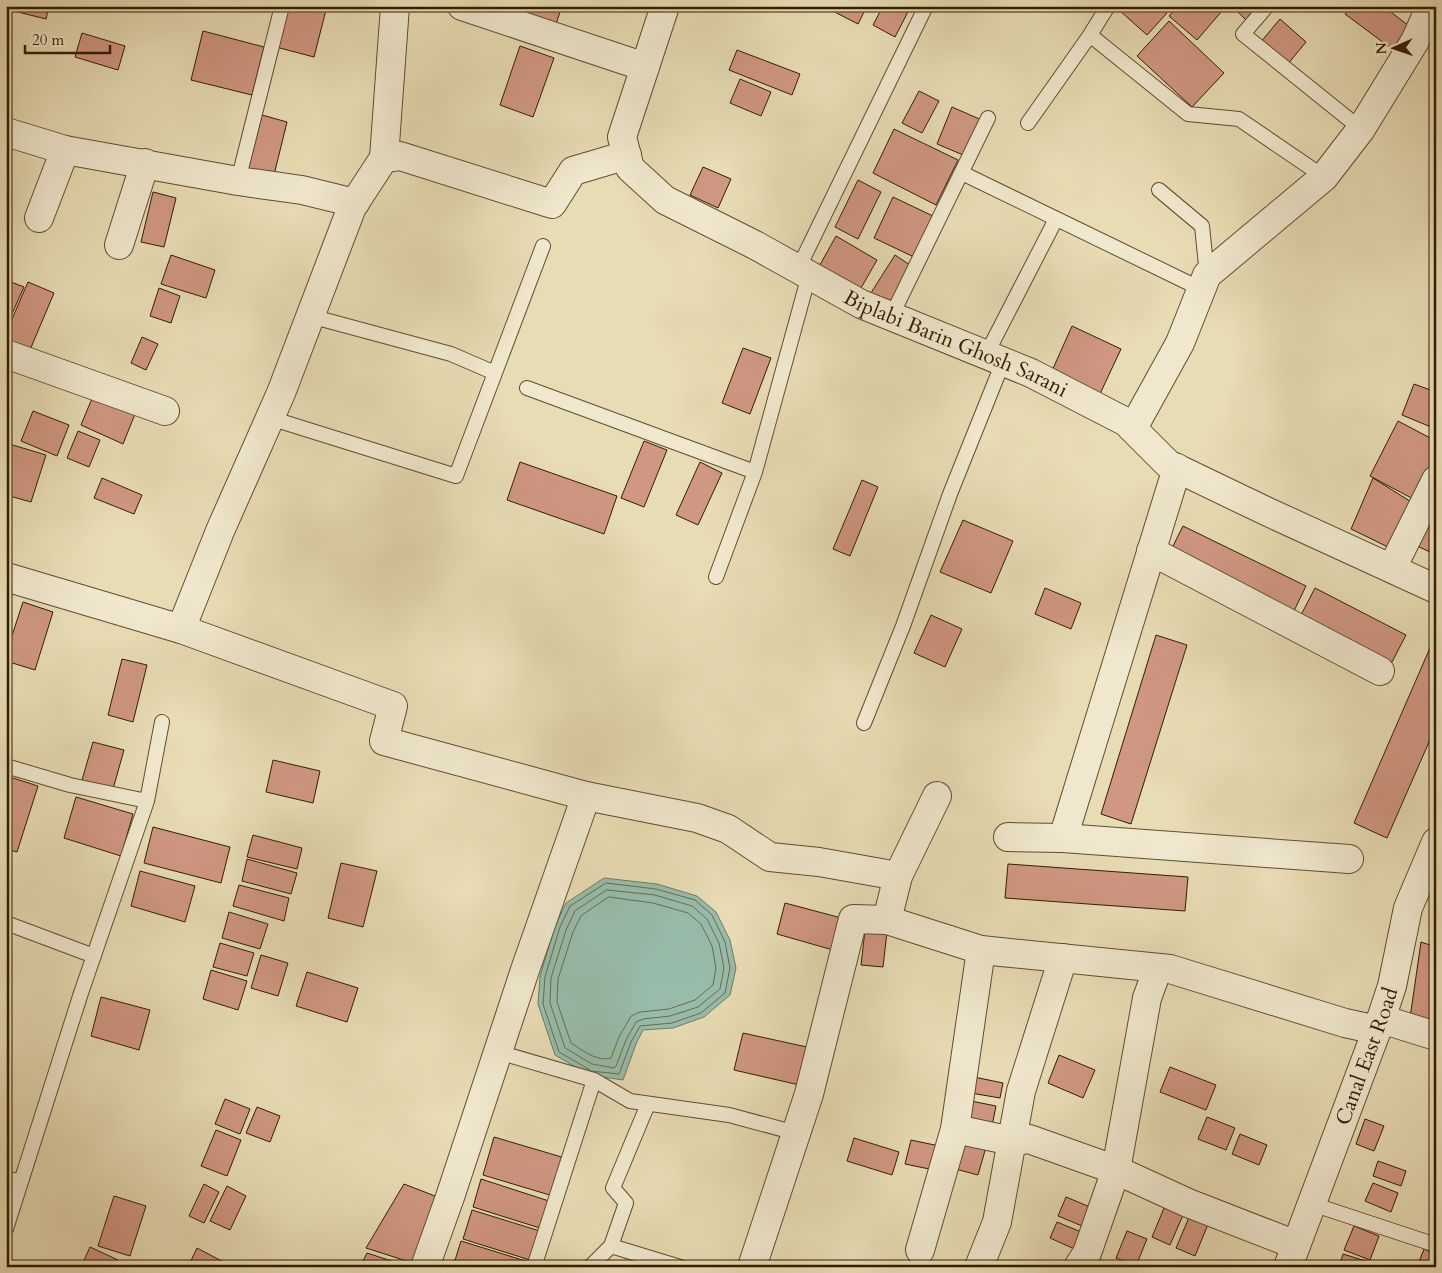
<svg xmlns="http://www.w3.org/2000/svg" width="1442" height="1273" font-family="Cardo,serif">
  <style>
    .water { fill: #98bcaa; stroke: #6f7c66 }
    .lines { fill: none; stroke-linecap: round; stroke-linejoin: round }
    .shore { stroke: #656c55; stroke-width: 1 }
    .building { fill: #d09782; stroke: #321d00 }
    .service-casing { stroke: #604d2d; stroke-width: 16 }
    .minor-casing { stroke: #604d2d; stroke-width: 30 }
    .service { stroke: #f0e8ce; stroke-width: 14 }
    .minor { stroke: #f0e8ce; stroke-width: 28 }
    .labels { text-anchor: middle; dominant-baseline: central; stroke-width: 4.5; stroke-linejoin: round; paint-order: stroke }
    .street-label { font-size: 21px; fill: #321d00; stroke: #f0e8ce }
  </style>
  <rect width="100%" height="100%" fill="#e8dcb4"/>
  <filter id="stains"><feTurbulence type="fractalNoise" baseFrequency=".004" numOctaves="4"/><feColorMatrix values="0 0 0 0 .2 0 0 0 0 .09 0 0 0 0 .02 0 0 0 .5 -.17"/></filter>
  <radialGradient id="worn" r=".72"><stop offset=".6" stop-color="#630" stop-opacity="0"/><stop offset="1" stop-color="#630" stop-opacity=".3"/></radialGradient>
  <!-- water -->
  <path class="water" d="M604 878 657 884 697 896 716 912 730 940 736 968 730 995 704 1017 673 1028 643 1030 636 1044 623 1080 589 1075 555 1055 538 1004 540 976 555 926 566 903Z"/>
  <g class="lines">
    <!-- shore -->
    <path class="shore" d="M607 890 655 895 692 906 707 919 719 943 724 968 720 989 698 1007 670 1016 643 1019 636 1022 626 1040 616 1066 614 1068 592 1064 565 1048 550 1003 551 978 566 930 575 911Z
      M609 897 653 903 688 913 701 924 712 946 716 968 713 985 695 1000 669 1009 640 1012 631 1016 619 1037 611 1058C597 1062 582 1050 571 1043L557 1002 558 979 573 932 581 916Z
      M590 1070 559 1052 543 1004 545 977 560 927 570 906 606 883 656 889 695 900 712 915 725 942 730 968 725 993 701 1013 672 1023 640 1026 631 1042 619 1074 591 1071"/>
  </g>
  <!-- building -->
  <path class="building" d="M6 6H49L46 19 6 9Z
    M286 6H327L314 57 276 47Z
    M514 6H562L555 27 512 13Z
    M823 6H867L858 24Z
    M883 6H911L895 37 873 25Z
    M1122 6H1159L1167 13 1147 35 1119 10Z
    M1178 6H1217L1222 11 1197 40 1169 16Z
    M1232 6H1261L1247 21Z
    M1351 6H1383L1409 26 1392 49 1345 14Z
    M1280 19 1306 42 1287 65 1260 43Z
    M1169 21 1224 73 1192 107 1137 56Z
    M203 31 264 47 252 95 191 80Z
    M82 33 125 46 118 70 75 57Z
    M520 46 554 58 533 117 500 105Z
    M737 50 800 74 792 95 729 70Z
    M740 79 771 92 761 116 730 103Z
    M919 91 939 101 922 133 902 123Z
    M952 107 984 121 968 157 937 144Z
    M262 115 287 122 272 183 246 177Z
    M894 129 958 160 936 205 873 173Z
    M703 167 731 179 718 208 690 195Z
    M858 180 881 192 858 239 835 227Z
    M153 192 176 198 164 247 141 242Z
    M893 197 935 217 916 258 874 238Z
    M836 236 877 260 857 295 816 272Z
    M171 255 215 270 206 298 161 284Z
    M895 255 913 267 887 308 869 296Z
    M6 280 24 287 6 327Z
    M28 282 54 293 27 357 6 348V333Z
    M159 288 180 296 171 323 150 316Z
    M1072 326 1121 349 1099 396 1051 373Z
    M142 337 158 344 146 370 131 363Z
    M743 348 771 358 750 414 722 403Z
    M1414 384 1436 392V429L1402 415Z
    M93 396 135 414 123 444 81 425Z
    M33 411 69 425 57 456 21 441Z
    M1398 421 1436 441V465L1417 501 1370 476Z
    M78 431 100 440 89 467 67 458Z
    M644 441 667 450 644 507 621 498Z
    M6 443 46 455 31 502 6 495Z
    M520 462 617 496 604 534 507 500Z
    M700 462 722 473 698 525 676 515Z
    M102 478 142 495 134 514 94 498Z
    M1373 478 1413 503 1392 549 1351 529Z
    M862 480 878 487 850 556 833 549Z
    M1436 505V555L1409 542Z
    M963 520 1013 541 991 593 940 572Z
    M1183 526 1306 586 1294 611 1170 552Z
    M1045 588 1081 603 1071 629 1035 614Z
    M1315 588 1406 635 1392 662 1301 615Z
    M23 602 53 612 35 670 6 661V654Z
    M931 615 962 629 945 667 914 653Z
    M1436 634V726L1387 838 1354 823Z
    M1156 635 1187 645 1131 824 1101 814Z
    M122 659 147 665 133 722 108 715Z
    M93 742 124 750 113 789 82 780Z
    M273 760 320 771 313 803 266 792Z
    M10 777 38 786 17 852 6 849V788Z
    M76 797 133 814 121 856 64 838Z
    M153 827 230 847 221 883 144 863Z
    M253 835 302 848 297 869 247 857Z
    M247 859 297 873 291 894 242 881Z
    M341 863 377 871 363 927 328 918Z
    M1008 864 1188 877 1185 911 1005 898Z
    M140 871 195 886 185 922 131 906Z
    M239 885 289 898 284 921 233 906Z
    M785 903 849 920 840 952 777 934Z
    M229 912 268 924 260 949 222 938Z
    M865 930 887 932 883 967 861 965Z
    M1421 942 1436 947V1032L1409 1025Z
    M220 943 254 953 247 976 213 967Z
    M261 955 288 963 278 996 251 988Z
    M211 970 247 981 238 1010 203 999Z
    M307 972 358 988 347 1022 296 1006Z
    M101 997 150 1010 139 1050 91 1036Z
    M743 1033 816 1049 808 1087 734 1070Z
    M1059 1055 1095 1070 1083 1098 1048 1083Z
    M1170 1067 1216 1085 1206 1110 1160 1092Z
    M974 1077 1003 1083 1000 1098 971 1093Z
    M225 1099 250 1109 240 1134 215 1124Z
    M966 1100 996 1106 991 1131 960 1125Z
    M257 1107 280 1116 270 1142 246 1133Z
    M1207 1117 1235 1128 1226 1150 1198 1139Z
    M1365 1119 1384 1126 1374 1151 1356 1144Z
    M216 1130 241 1140 227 1176 201 1166Z
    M1240 1134 1267 1145 1259 1165 1232 1154Z
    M494 1137 565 1158 553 1196 483 1175Z
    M854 1138 899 1152 892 1175 847 1161Z
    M956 1139 986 1147 978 1175 948 1167Z
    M911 1140 944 1147 939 1171 905 1164Z
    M1378 1161 1406 1171 1401 1186 1373 1176Z
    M481 1179 552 1202 543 1229 473 1207Z
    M1373 1183 1398 1193 1391 1212 1365 1201Z
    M204 1184 219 1192 204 1223 189 1216Z
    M404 1184 448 1201 422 1266 366 1248Z
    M227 1186 246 1196 230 1230 210 1221Z
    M114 1196 146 1206 130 1256 98 1246Z
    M1066 1197 1095 1209 1087 1228 1058 1216Z
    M1164 1208 1183 1215 1170 1245 1152 1237Z
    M472 1210 543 1232 533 1261 463 1239Z
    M1190 1215 1209 1222 1195 1256 1176 1248Z
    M1057 1222 1086 1234 1079 1251 1050 1238Z
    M1354 1226 1379 1236 1370 1260 1344 1250Z
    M1127 1231 1147 1239 1136 1266 1116 1258Z
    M461 1241 532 1263 531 1267H453Z
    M90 1247 118 1260 115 1267H81Z
    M197 1248 233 1267H188Z
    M1424 1249 1436 1254V1267H1417Z
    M367 1253 410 1267H360Z
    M1343 1254 1369 1262 1367 1267H1339Z"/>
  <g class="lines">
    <defs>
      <path id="service" d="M1267 6 1243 34 1361 129
        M1090 35 1188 114 1239 119 1324 177
        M1028 123 1090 35 1108 6
        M962 173 1201 289
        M238 181 282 6
        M1159 190 1202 226 1207 275
        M798 269 926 6
        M310 316 451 354 495 373
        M891 317 988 118
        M986 355 1056 219
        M527 388 755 472
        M270 418 456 476 543 246
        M716 577 755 472 809 275
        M864 723 903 626 950 494 1003 362
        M6 766 70 785 147 801
        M6 923 94 956
        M498 1052 594 1080 630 1101 729 1115 796 1133
        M6 1179 21 1181
        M1312 1204 1436 1245
        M6 1229 81 993 147 801 162 722
        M611 1246 680 1267
        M534 1267 594 1080
        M590 1267 611 1246 626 1203 613 1188 648 1104"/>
      <g id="minor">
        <path d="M462 6 645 67"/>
        <path id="s1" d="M665 6 622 137 630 168 665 200 755 245 861 304 1031 373 1126 422 1168 464 1268 512 1436 589"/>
        <path d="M6 132 65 150 238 181 302 190 355 203"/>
        <path d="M384 158 395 6"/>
        <path d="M39 218 65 150"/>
        <path d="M119 245 145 163"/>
        <path d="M6 354 165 411"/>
        <path d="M1133 428 1180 343 1207 275 1324 177 1361 129 1415 41 1431 6"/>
        <path d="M1151 551 1380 671"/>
        <path d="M1392 568 1436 480"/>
        <path d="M6 577 181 629 393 706 384 741 586 796 697 818 728 829 770 857 819 862 898 876"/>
        <path d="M181 629 220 531 281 393 352 207 384 158 400 156 552 204 573 171 627 155"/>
        <path d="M1008 837 1063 838 1349 859"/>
        <path d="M1063 838 1177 468"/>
        <path d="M887 920 898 876 937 796"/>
        <path d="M1381 1019 1436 1036"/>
        <path d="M955 1129 1012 1141 1029 1139 1116 1170 1188 1203 1296 1245"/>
        <path d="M920 1250 955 1129 981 950"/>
        <path d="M425 1267 450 1197 525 970 586 796"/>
        <path d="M752 1267 809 1094 853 919 887 920 981 950 1170 969 1345 1023 1377 1030"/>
        <path d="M979 1267 997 1222 1021 1091 1063 958"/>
        <path d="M1078 1267 1087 1253 1116 1170 1147 998 1158 968"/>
        <path id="s2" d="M1288 1267 1381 1019 1392 986 1408 908 1436 842"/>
      </g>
    </defs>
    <!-- service casing -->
    <use href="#service" class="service-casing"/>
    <!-- minor casing -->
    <use href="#minor" class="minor-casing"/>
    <!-- service -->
    <use href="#service" class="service"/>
    <!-- minor -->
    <use href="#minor" class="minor"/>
  </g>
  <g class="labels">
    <!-- street labels -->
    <g class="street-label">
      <text stroke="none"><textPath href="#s1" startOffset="542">Biplabi Barin Ghosh Sarani</textPath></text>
      <text stroke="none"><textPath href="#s2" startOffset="225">Canal East Road</textPath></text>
    </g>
  </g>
  <!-- margin -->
  <rect width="1442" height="1273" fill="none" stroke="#e8dcb4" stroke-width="25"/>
  <rect x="8" y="8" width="1427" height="1258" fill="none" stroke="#321d00" stroke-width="2.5"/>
  <rect x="12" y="12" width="1417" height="1248" fill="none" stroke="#321d00"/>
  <!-- north arrow -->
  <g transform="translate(1394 48) rotate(268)" stroke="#f0e8ce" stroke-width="4" paint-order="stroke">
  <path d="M0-4L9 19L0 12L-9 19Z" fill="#321d00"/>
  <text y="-8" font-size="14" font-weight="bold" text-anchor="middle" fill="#321d00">N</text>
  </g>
  <!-- scale -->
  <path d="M25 45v8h85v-8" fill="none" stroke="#321d00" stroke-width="2.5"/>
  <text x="32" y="45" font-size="15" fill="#321d00" stroke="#f0e8ce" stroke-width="4" paint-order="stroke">20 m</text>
  <rect width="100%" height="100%" filter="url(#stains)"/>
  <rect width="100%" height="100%" fill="url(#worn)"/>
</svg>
